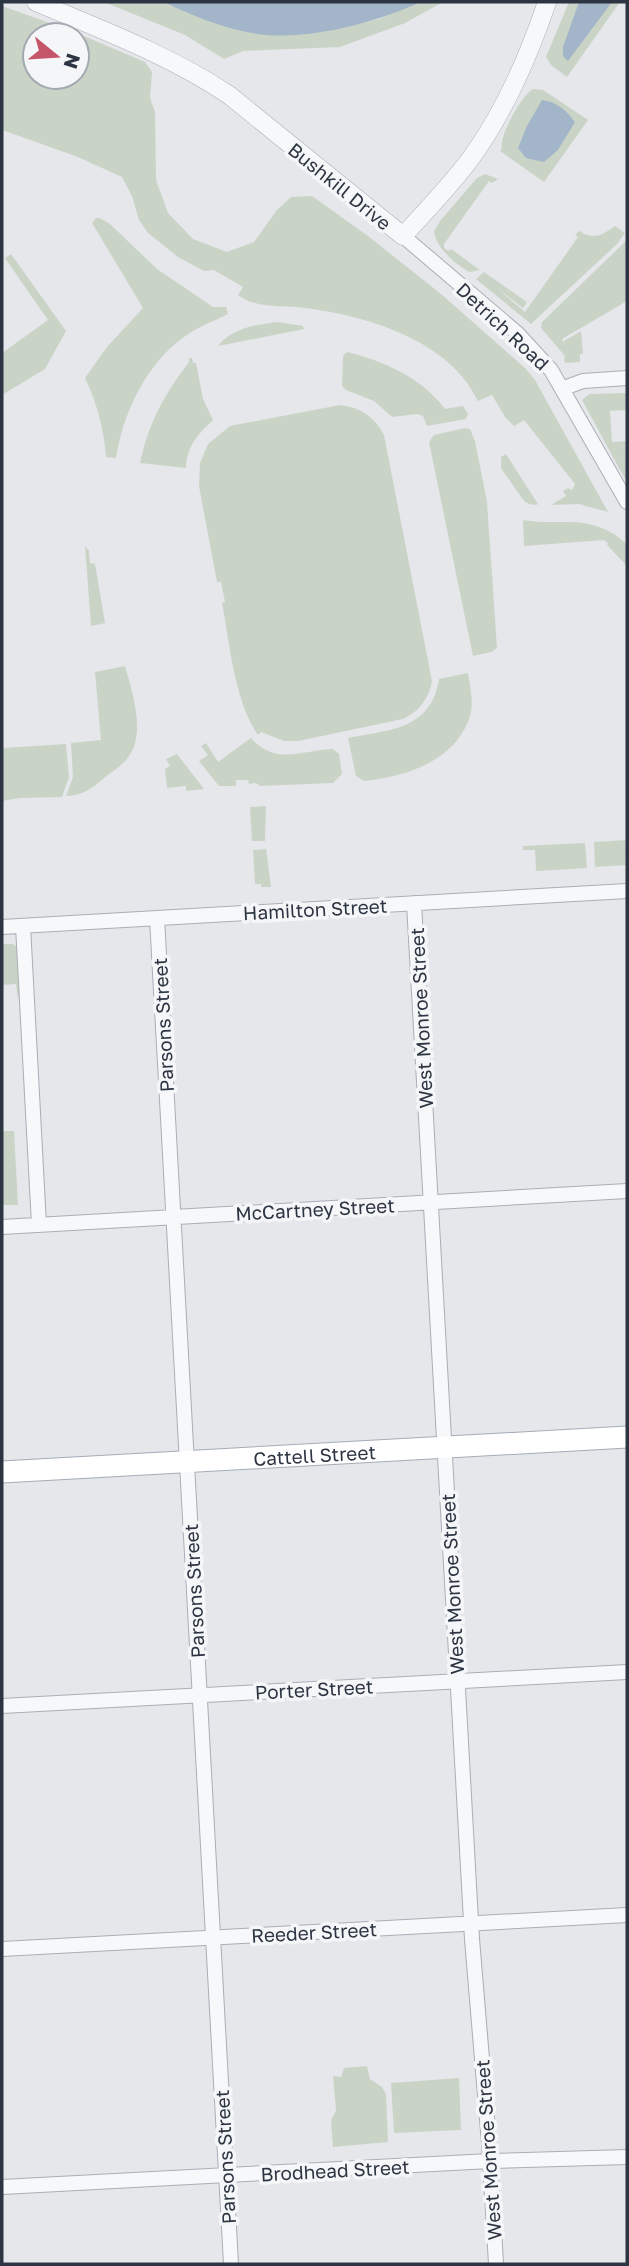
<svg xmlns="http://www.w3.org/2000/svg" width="629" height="2266" font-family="'Golos Text',sans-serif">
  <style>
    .green { fill: #cad4c6; fill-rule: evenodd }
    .water { fill: #a3b5c8 }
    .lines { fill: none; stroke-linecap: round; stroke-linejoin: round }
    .minor-casing { stroke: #aaaeb5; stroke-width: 16 }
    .tertiary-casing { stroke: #aaaeb5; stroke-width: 19 }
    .primary-casing { stroke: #a5acb6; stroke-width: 23 }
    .minor { stroke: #f7f8fa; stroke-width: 14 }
    .tertiary { stroke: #f7f8fa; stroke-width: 18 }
    .primary { stroke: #fff; stroke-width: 21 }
    .labels { text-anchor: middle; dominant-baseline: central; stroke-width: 7; stroke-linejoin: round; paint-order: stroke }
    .street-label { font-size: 19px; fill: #2d3543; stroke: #f4f6f8 }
  </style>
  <rect width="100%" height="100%" fill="#e5e7eb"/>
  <!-- green -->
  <path class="green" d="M104 2H164L191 14 272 35 350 26 379 19 421 2H443L405 23 340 47 243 51 224 59 185 35Z
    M569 2H620L567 77 551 65 546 57Z
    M2 6 72 31 145 62 152 72 150 98 155 112 156 180 168 213 193 239 227 252 254 242 277 210 291 197 312 196 368 236 441 294 525 368 535 380 608 512 579 504 551 505 566 496 563 491 568 488 572 490 575 484 524 420 514 426 505 417 492 395 478 401C449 340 367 316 305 308 282 305 256 309 238 295L243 287 214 270 204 271 178 257 148 233 139 220 132 196 122 177 78 157 2 130ZM35 35H77V77H35Z
    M533 89 543 90 588 120 544 182 500 151 502 148C499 136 521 96 533 89Z
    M485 174 498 179 492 183 489 181 444 244V248L449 251 451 249 480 270 470 272C457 266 435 247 434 231L440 221 477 178Z
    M96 218H100L110 224 157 269 213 307H226L228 314C214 321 197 327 184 337 146 364 123 413 116 458L106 457C104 430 97 403 85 378L107 347 143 308 92 223Z
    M615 226 625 233 617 244 531 324 476 279 484 272 527 302 523 308 497 288 525 312 578 237 575 235 579 231C594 240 601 236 615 226Z
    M627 240V301L562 339 565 345 564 341 581 331 583 354H580V362L566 363 564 361 565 356 541 328 542 322Z
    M11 254 66 331 45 369 2 395V353L48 320 5 258Z
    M277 322 303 326 304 329 218 346C232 328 255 325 277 322Z
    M347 352C384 361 422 378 445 409L463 406 468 414 466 419 427 426 423 416 417 414 392 417 374 401 346 390 342 386 343 356Z
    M189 358H192L193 363H196L203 399 213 420C198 434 187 446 186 468L140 463C149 422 164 395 189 362Z
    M627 393V410L610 411 612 442 627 441V478L625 479 582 400 589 394Z
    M340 405C360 407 375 417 384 435L432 681C429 698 419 712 403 719L298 741H284L261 732 258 735C234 700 230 644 222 603L225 602 221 582H217L199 486 200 463 208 444 230 426Z
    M465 428 470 429 475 441 487 502 497 648 491 652 473 656 429 442 434 435Z
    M506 454 538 504 536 505 529 504 524 501 501 468V457Z
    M523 520C556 526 582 515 614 534 618 537 623 540 626 544 629 550 627 559 627 566L607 545 608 543 604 540 524 546Z
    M85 546 89 551 90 563 95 564 105 623 91 626Z
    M125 666C132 691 146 733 129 756 123 765 113 771 104 778 91 789 84 795 66 796L73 777 71 743 101 740 95 672Z
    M468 673C470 687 474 703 470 716 456 761 405 777 364 781L356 776 348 738C389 730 431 730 439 679Z
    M251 738C276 766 302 750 333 749L339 754 342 774 333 783 260 786 256 783 249 784 248 780H236V786H219L199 761 208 755 201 746 206 743 218 762Z
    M66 744 69 777 62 797 20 798 2 801V748Z
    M177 754 204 789 186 791V786L167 788 165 769 170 766 166 759Z
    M266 806 265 841H252L250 807Z
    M627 840V861L625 863 627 865 595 867 594 842Z
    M585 843 587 868 536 871 535 850H523V846Z
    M266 849 271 887H261V884H255L253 850Z
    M2 944H13L18 948 22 993 18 999 16 984 2 985Z
    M2 1131H14L18 1205H2Z
    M367 2066 370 2079 382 2087 386 2094 388 2142 333 2147 331 2120 336 2111 333 2076 341 2077 344 2068Z
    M459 2078 461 2130 394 2133 391 2083Z"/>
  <!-- water -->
  <path class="water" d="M164 2H421C375 23 307 41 257 34 226 29 192 16 164 2Z
    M579 2H612L568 61 563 56V47Z
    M542 100C557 102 566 110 575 122L558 150 544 162 526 158 518 148 527 126Z"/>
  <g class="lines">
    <defs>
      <path id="minor" d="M403 236 517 333 551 370 627 502
        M564 388 583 381 627 378
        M414 903 472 1939 489 2143 496 2264
        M157 918 231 2264
        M23 926 39 1225
        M2 927 627 891
        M2 1227 627 1191
        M2 1706 627 1672
        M2 1949 627 1915
        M2 2187 490 2161 627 2157"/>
      <path id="tertiary" d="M36 2C102 30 169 55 229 95L403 236C425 212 448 188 468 162 504 114 528 58 547 2"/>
      <g id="primary">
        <path id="s1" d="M2 1472 627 1437"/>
      </g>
    </defs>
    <!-- minor casing -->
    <use href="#minor" class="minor-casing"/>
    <!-- tertiary casing -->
    <use href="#tertiary" class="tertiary-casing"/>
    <!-- primary casing -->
    <use href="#primary" class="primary-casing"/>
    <!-- minor -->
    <use href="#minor" class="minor"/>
    <!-- tertiary -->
    <use href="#tertiary" class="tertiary"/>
    <!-- primary -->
    <use href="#primary" class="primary"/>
  </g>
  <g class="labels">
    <!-- street labels -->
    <g class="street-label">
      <text transform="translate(340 186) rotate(39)">Bushkill Drive</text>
      <text transform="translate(503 326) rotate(43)">Detrich Road</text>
      <text transform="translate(315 909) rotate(-3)">Hamilton Street</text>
      <text transform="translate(421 1018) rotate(-93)">West Monroe Street</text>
      <text transform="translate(163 1025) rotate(-93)">Parsons Street</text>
      <text transform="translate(315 1209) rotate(-3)">McCartney Street</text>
      <text stroke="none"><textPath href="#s1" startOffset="313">Cattell Street</textPath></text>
      <text transform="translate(452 1584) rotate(-93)">West Monroe Street</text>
      <text transform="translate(194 1591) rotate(-93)">Parsons Street</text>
      <text transform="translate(314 1689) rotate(-3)">Porter Street</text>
      <text transform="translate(314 1932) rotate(-3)">Reeder Street</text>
      <text transform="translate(488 2150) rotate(-94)">West Monroe Street</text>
      <text transform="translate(225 2157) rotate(-93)">Parsons Street</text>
      <text transform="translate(335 2170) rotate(-3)">Brodhead Street</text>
    </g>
  </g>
  <!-- border -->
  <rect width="629" height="2266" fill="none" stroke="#2d3543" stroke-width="7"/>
  <!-- north arrow -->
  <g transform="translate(56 56) rotate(108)"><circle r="33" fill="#f4f6f8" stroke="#a4a9b0" stroke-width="2"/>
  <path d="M0-5L12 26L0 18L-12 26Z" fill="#c55568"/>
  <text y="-10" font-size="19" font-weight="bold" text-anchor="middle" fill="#2d3543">N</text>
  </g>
</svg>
